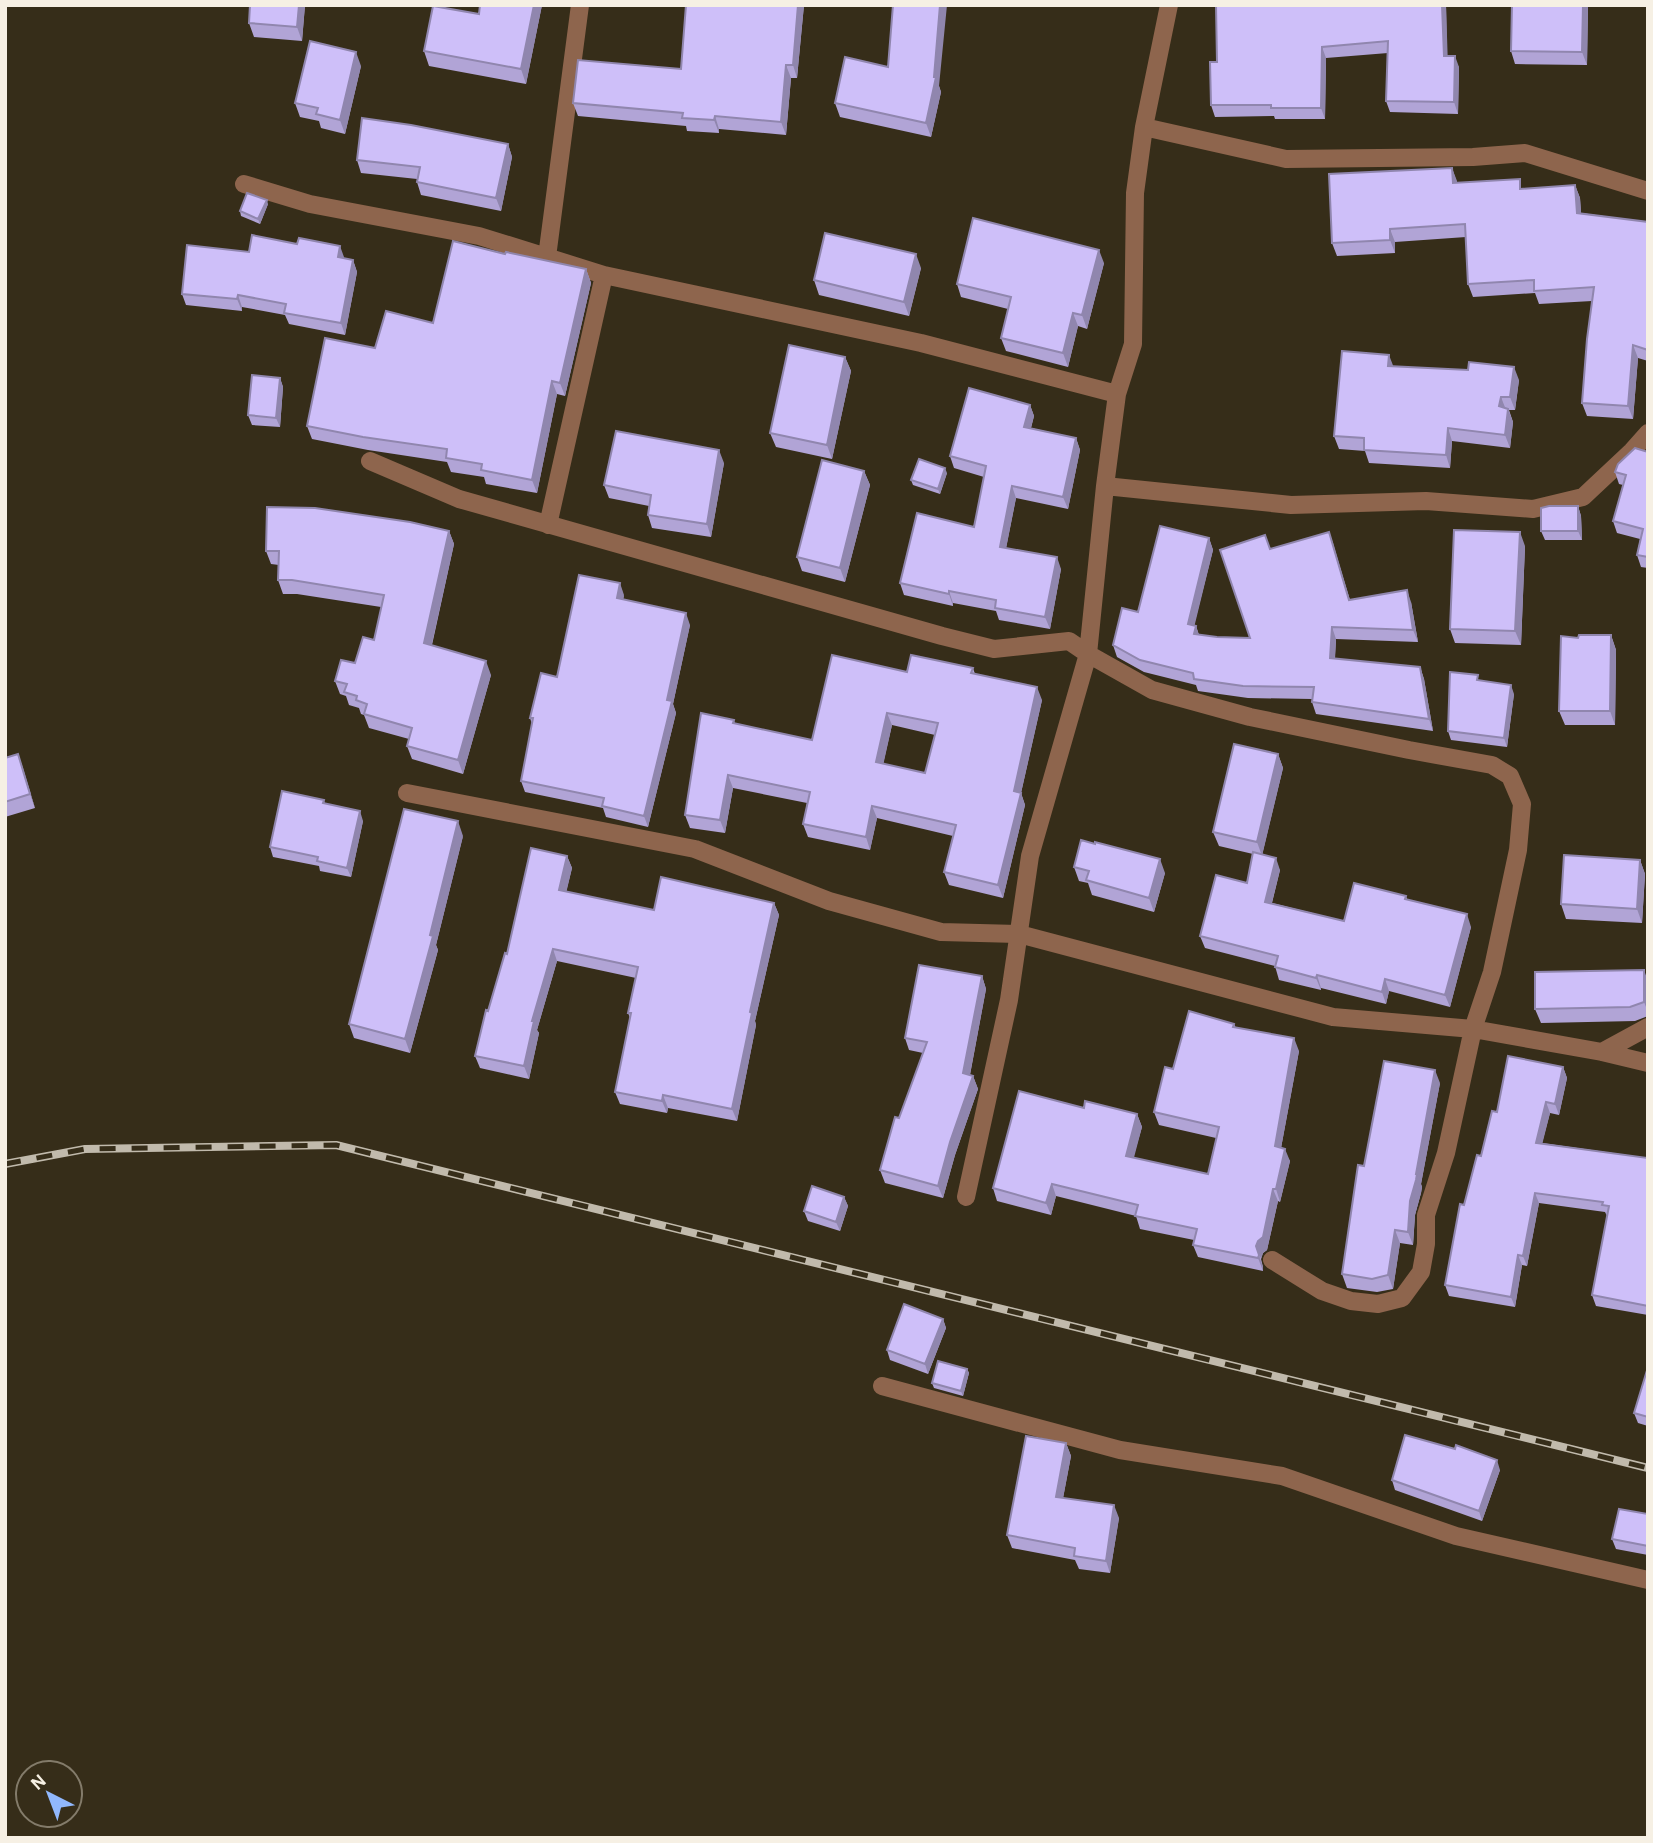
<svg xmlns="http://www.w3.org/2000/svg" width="1653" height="1843" font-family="'Alegreya Sans',sans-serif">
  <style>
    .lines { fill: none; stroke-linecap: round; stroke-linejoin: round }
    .minor { stroke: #8e654d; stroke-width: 18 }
    .rail-casing { stroke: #c1baac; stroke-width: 8 }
    .rail { stroke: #362d19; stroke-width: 5; stroke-dasharray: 16; stroke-linecap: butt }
    .wall { fill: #b1a4d6; fill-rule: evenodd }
    .shaded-wall { fill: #9086ae }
    .building { fill: #cebff9; stroke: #9086ae; stroke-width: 2; fill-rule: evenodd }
  </style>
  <rect width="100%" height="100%" fill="#362d19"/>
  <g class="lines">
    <!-- minor -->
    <path class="minor" d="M1144 127 1286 159 1473 157 1525 153 1648 191
      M244 184 310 204 479 236 604 275 921 343 1117 394
      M547 257 580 5
      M370 461 459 499 942 636 994 649 1069 641 1088 654 1152 690 1250 717 1409 750 1492 765 1510 776 1522 804 1518 850 1492 972 1473 1029 1446 1153 1426 1215V1244L1421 1272 1402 1298 1378 1304 1351 1301 1322 1291 1272 1260
      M1105 486 1291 505 1426 501 1533 509 1583 497 1632 451 1648 433
      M548 525 604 275
      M407 793 695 849 829 901 941 932 1019 934 1333 1017 1473 1029 1602 1052 1648 1063
      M1602 1052 1648 1027
      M966 1197 1009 1000 1030 856 1088 654 1105 486 1117 394 1133 344 1135 193 1144 127 1169 5
      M882 1386 1120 1450 1282 1476 1456 1536 1648 1580"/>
    <defs>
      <path id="rail" d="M5 1164 85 1149 336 1145 1648 1468"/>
    </defs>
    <!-- rail casing -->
    <use href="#rail" class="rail-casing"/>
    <!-- rail -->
    <use href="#rail" class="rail"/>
  </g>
  <!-- wall -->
  <path class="wall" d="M250 5H305L302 41 254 37 249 23Z
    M480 5H542L526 84 429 66 424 51 479 14Z
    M804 5 797 78H791L786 135 719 129V133L687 131 686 126 578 116 573 103 681 69Z
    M1216 5H1446L1447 56 1459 67 1458 114 1390 112 1386 101 1388 53 1326 58 1325 119H1275L1274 116 1215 117 1211 105 1217 62Z
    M1512 5H1588L1587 65 1515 64 1511 51Z
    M361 66 345 134 321 128 319 121 300 117 295 103Z
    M939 86 941 92 931 137 840 117 835 103Z
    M508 144 512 157 501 211 421 195 417 182V179L361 173 357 160Z
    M1452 168 1457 183 1523 189 1575 185 1580 198 1581 213 1648 222V361L1638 358 1633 419 1587 416 1582 403 1592 301 1539 304 1535 293 1473 297 1468 284 1466 237 1395 242V253L1337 256 1332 243Z
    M268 204 260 224 241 216 240 211Z
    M249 252 344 257V258L353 260 357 272 345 335 289 324 285 315 242 307V311L186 305 182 294Z
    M505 254 586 269 591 283 565 396 557 394 537 493 486 484 484 477 451 472 447 462 368 450 312 439 307 426 375 348 433 323Z
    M1104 263 1087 329 1078 326 1068 367 1006 351 1001 338 1008 309 961 297 957 284Z
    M921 268 909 316 819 295 814 280Z
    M845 357 851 371 832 459 776 447 770 433Z
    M1393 366 1519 380 1515 410H1509L1513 422 1510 448 1452 441 1450 468 1369 463 1365 451 1339 449 1334 436Z
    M280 378 283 387 280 427 252 425 248 415Z
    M1030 405 1034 416 1031 428 1076 438 1080 450 1068 509 1016 498 1006 548 1061 569 1050 629 999 620 996 611 953 603V606L904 595 900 583 974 527 984 477 954 468 950 456Z
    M1648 452V568L1641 567 1637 555 1640 539 1617 533 1613 521 1623 485 1619 484 1615 472Z
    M724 463 711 537 652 528 648 515 649 506 609 498 604 485Z
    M864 471 870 485 845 582 802 571 797 557Z
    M947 473 940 494 913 485 911 480Z
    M1578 506 1581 516 1582 540H1545L1541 531Z
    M449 531 454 544 432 645 491 675 463 774 412 759 407 746 409 739 369 728 364 715 361 714 359 708 349 705 346 696 340 694 335 681 355 663 374 640 381 607 297 594H283L278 580 279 565 271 564 266 551Z
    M1329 532 1350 600 1411 602 1418 642 1336 639 1335 659 1420 667 1424 679 1433 731 1316 714 1312 702V699L1248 698 1198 691 1196 685 1144 672 1117 657 1113 645 1138 612 1209 538 1213 550 1194 625 1196 626 1199 635 1217 637 1250 638 1270 549Z
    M1525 546 1521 645 1455 643 1450 629Z
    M624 595 623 600 690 625 673 704 676 713 648 827 606 817 603 808 525 792 521 781 532 724 530 718 557 677Z
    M1611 635 1616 650 1615 725H1565L1559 711 1578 638Z
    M973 668 975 674 1042 700 1021 793 1025 805 1003 898 949 885 944 872 953 836 877 818 870 850 808 837 803 824 807 803 733 788 725 833 690 828 685 815 734 720 735 724 812 740 907 672ZM892 725 935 735 925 773 883 764Z
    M1514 694 1507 747 1451 740 1448 731Z
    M18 754 35 808 5 817V758Z
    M1278 754 1283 768 1262 855 1280 870 1272 903 1344 921 1406 896 1407 899 1471 927 1450 1007 1389 991 1386 1004 1321 988V990L1279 980 1275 966 1205 948 1200 936 1247 883 1253 854 1219 846 1213 832Z
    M324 800 325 804 363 821 351 877 320 871 319 866 273 857 270 847Z
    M463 836 436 945 438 950 410 1053 354 1038 349 1024Z
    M567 856 572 868 566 892 654 910 774 903 779 915 755 1021 756 1025 737 1121 668 1108 667 1113 620 1104 615 1092 630 1018 628 1013 636 978 557 961 537 1030 539 1033 529 1079 480 1068 475 1056 488 1011 507 954Z
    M1640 860 1645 874 1642 923 1566 919 1561 904Z
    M1074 867 1165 873 1154 912 1092 895 1088 883 1079 881Z
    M982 976 986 989 970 1075 973 1076 978 1089 955 1155 943 1198 885 1183 880 1170 923 1053 909 1050 905 1038Z
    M1648 981V1016L1635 1021 1541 1023 1535 1009Z
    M1234 1024 1236 1028 1299 1051 1281 1148 1290 1161 1280 1202 1278 1201 1267 1250 1263 1253 1261 1259 1263 1267V1271L1198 1257 1193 1245 1194 1240 1140 1229 1136 1216 1056 1196 1051 1215 997 1201 993 1188 1084 1108 1137 1114 1142 1127 1133 1158 1208 1174 1216 1138 1159 1125 1154 1112 1173 1069Z
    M1563 1067 1567 1078 1559 1115 1550 1113 1542 1143 1648 1158V1315L1596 1306 1592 1295 1607 1216 1605 1212 1539 1203 1527 1266 1522 1265 1515 1307 1449 1296 1445 1285 1464 1205 1497 1112Z
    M1440 1083 1421 1184 1422 1187 1421 1193 1415 1215 1413 1245 1400 1243 1393 1289 1377 1292 1347 1288 1342 1274 1364 1166Z
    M844 1197 848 1206 840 1231 808 1221 804 1211Z
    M943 1319 946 1328 928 1374 890 1360 887 1350Z
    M1648 1367V1426L1638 1423 1634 1413Z
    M967 1369 969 1373 963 1396 934 1388 932 1383Z
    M1066 1443 1071 1456 1063 1498 1119 1518 1110 1573 1079 1569 1075 1560 1012 1548 1007 1535Z
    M1500 1470 1482 1521 1395 1490 1392 1480Z
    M1648 1514V1555L1616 1549 1612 1539Z"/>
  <!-- shaded-wall -->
  <path class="shaded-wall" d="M299 5H305L302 41 297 27Z
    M534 5H542L526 84 521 69Z
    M798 5H804L797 78 793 65Z
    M940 5H947L939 86 941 92 931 137 926 123 934 77Z
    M1442 5H1446L1448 67 1444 56Z
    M1583 5H1588L1587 65 1582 52Z
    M1322 47 1326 58 1325 119 1321 108Z
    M356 52 361 66 345 134 340 120Z
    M1455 56 1459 67 1458 114 1454 102Z
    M786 65 791 78 786 135 781 122Z
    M715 116 719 129V133L714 120Z
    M508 144 512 157 501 211 496 198Z
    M1452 168 1457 181 1458 196 1453 183Z
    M1575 185 1580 198 1582 226 1577 213Z
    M267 200 268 204 260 224 258 219Z
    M1390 229 1395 242V253L1390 240Z
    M340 246 344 257 342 269 338 257Z
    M1099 250 1104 263 1087 329 1082 315Z
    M916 254 921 268 909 316 904 302Z
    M353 260 357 272 345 335 341 323Z
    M586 269 591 283 565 396 560 383Z
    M238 295 242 307V311L237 299Z
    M1073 313 1078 326 1068 367 1063 353Z
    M1633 345 1638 358 1633 419 1628 406Z
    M1389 355 1394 368 1388 366Z
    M845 357 851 371 832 459 827 445Z
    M1514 367 1519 380 1515 410 1510 397Z
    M280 378 283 387 280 427 276 418Z
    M552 381 557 394 537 493 532 480Z
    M1501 397 1506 410 1499 406Z
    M1030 405 1034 416 1028 439 1024 427Z
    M1508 409 1513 422 1510 448 1505 435Z
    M1448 428 1452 441 1450 468 1446 455Z
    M1076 438 1080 450 1068 509 1063 497Z
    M719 450 724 463 711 537 707 524Z
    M945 468 947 473 940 494 938 489Z
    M864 471 870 485 845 582 840 568Z
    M1012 486 1016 498 1004 559 1000 547Z
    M1578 506 1581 516 1582 540 1578 531Z
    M449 531 454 544 429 657 424 643Z
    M1329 532 1333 543 1353 612 1349 600Z
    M1520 532 1525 546 1521 645 1515 631Z
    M1209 538 1213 550 1192 636 1188 624Z
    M1057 557 1061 569 1050 629 1045 617Z
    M620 583 624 595 621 610 617 598Z
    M1407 590 1411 602 1418 642 1413 630Z
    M949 591 953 603V606L949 594Z
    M686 613 690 625 673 704 676 713 648 827 644 816 667 700Z
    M1196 626 1200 638 1194 634Z
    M1332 627 1336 639 1334 670 1330 658Z
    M1611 635 1616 650 1615 725 1610 711Z
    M486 661 491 675 463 774 458 760Z
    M1420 667 1424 679 1433 731 1429 719Z
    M1511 685 1514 694 1507 747 1504 738Z
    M1037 687 1042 700 1021 793 1025 805 1003 898 998 885 1014 791Z
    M887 713 892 725 881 775 876 762Z
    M18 754 23 768 35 808 30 794Z
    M1278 754 1283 768 1262 856 1257 842Z
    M728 775 733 788 725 833 720 820Z
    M872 806 877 818 870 850 866 837Z
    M360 811 363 821 351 877 347 868Z
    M458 821 463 836 436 945 438 950 410 1053 405 1039Z
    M567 856 572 868 564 902 559 890Z
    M1276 858 1280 870 1269 914 1265 902Z
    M1160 859 1165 873 1154 912 1149 898Z
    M1640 860 1645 874 1642 923 1637 909Z
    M774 903 779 915 755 1021 756 1025 737 1121 732 1109 750 1012Z
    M1467 914 1471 927 1450 1007 1445 995Z
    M553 949 557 961 537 1030 539 1033 529 1079 524 1066 532 1021Z
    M1644 970 1648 981V1012L1644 1002Z
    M1317 975 1321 988V990L1316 978Z
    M982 976 986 989 968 1085 963 1073Z
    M1385 979 1389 991 1386 1004 1382 992Z
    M1294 1038 1299 1051 1279 1159 1275 1146Z
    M1563 1067 1567 1078 1559 1115 1555 1104Z
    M1435 1070 1440 1083 1421 1184 1422 1187 1421 1193 1415 1215 1413 1245 1408 1232 1410 1201Z
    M973 1076 978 1089 955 1155 943 1198 938 1186 950 1142Z
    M663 1095 668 1108 667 1113 662 1101Z
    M1546 1102 1550 1113 1540 1153 1536 1143Z
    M1137 1114 1142 1127 1131 1169 1126 1156Z
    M1285 1149 1290 1161 1280 1202 1276 1189Z
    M1052 1184 1056 1196 1051 1215 1046 1203Z
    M1273 1189 1278 1201 1267 1250 1263 1253 1261 1259 1256 1246Z
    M1535 1193 1539 1203 1527 1266 1523 1256Z
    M844 1197 848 1206 840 1231 836 1222Z
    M1395 1230 1400 1243 1393 1289 1388 1275Z
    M1259 1255 1263 1267V1271L1258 1258Z
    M1518 1255 1522 1265 1515 1307 1511 1297Z
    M943 1319 946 1328 928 1374 925 1364Z
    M967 1369 969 1373 963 1396 961 1391Z
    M1066 1443 1071 1456 1061 1509 1056 1497Z
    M1497 1460 1500 1470 1482 1521 1479 1511Z
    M1114 1505 1119 1518 1110 1573 1106 1561Z"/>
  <!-- building -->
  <path class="building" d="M250 5H299L297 27 249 23Z
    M480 5H534L521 69 424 51 433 6 479 14Z
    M686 5H798L793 65H786L781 122 715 116 714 120 682 118 683 113 573 103 578 60 681 69Z
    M893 5H940L934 77H936L926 123 835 103 845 57 888 67Z
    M1216 5H1442L1444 56H1455L1454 102 1386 101 1388 41 1322 47 1321 108H1271V105H1211L1210 62H1217Z
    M1512 5H1583L1582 52 1511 51Z
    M310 41 356 52 340 120 316 114 318 108 295 103Z
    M362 118 411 125 508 144 496 198 417 182 420 167 357 160Z
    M1452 168 1453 183 1520 179V189L1575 185 1577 213 1648 222V350L1633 345 1628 406 1582 403 1587 339 1594 287 1534 291V280L1468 284 1465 224 1390 229V240L1332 243 1329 174Z
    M247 193 267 200 258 219 240 211Z
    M973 218 1099 250 1082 315 1073 313 1063 353 1001 338 1011 297 957 284Z
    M825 233 916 254 904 302 814 280Z
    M252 235 297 244 299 238 340 246 338 257 353 260 341 323 284 313 286 304 238 295 237 299 182 294 187 245 249 252Z
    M453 241 505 254 506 252 586 269 560 383 552 381 532 480 481 470 482 464 446 458 447 449 363 437 307 426 325 338 375 348 386 311 433 323Z
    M789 345 845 357 827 445 770 433Z
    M1342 351 1389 355 1388 366 1468 370 1469 362 1514 367 1510 397H1501L1499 406 1508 409 1505 435 1448 428 1446 455 1364 450V438L1334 436Z
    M252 375 280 378 276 418 248 415Z
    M969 388 1030 405 1024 427 1076 438 1063 497 1012 486 1000 547 1057 557 1045 617 995 608 996 600 949 591V594L900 583 917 513 974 527 986 466 950 456Z
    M616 431 719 450 707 524 648 515 651 495 604 485Z
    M1635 448 1648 452V557L1637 555 1643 529 1613 521 1626 475 1615 472 1618 464Z
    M919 459 945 468 938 489 911 480Z
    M822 460 864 471 840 568 797 557Z
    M1549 506H1578V531H1541V508Z
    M267 507 315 508 410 522 449 531 424 643 486 661 458 760 407 746 412 728 364 714 367 704 356 700 357 696 344 692 347 684 335 681 341 660 355 663 363 637 374 640 384 595 292 580H278L279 551H266Z
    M1160 526 1209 538 1188 624 1196 626 1194 634 1217 637 1250 638 1220 550 1265 535 1270 549 1329 532 1349 600 1407 590 1413 630 1332 627 1330 658 1420 667 1429 719 1312 702 1314 687 1243 686 1194 679 1193 673 1140 660 1113 645 1122 608 1138 612Z
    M1454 530 1520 532 1515 631 1450 629Z
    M579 575 620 583 617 598 686 613 667 700 672 701 644 816 602 806 604 798 521 781 533 718H530L541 673 557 677Z
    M1579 635H1611L1610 711H1559L1561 636 1578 638Z
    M832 655 907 672 911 655 973 668 971 673 1037 687 1014 791 1021 793 998 885 944 872 956 825 872 806 866 837 803 824 810 792 728 775 720 820 685 815 701 713 734 720 733 723 812 740ZM887 713 938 723 925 773 876 762Z
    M1450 672 1478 675 1477 680 1511 685 1504 738 1448 731Z
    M1234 744 1278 754 1257 842 1213 832Z
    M18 754 30 794 5 802V758Z
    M282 791 324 800 323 803 360 811 347 868 317 861 318 857 270 847Z
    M404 809 458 821 430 935 433 936 405 1039 349 1024Z
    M1081 840 1095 844V842L1160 859 1149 898 1086 880 1089 871 1074 867Z
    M531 848 567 856 559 890 654 910 661 877 774 903 750 1012 752 1013 732 1109 663 1095 662 1101 615 1092 631 1013H628L638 967 553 949 532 1021H534L524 1066 475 1056 486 1010 488 1011 505 953 507 954Z
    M1253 852 1276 858 1265 902 1344 921 1354 883 1406 896 1405 899 1467 914 1445 995 1385 979 1382 992 1317 975 1316 978 1275 967 1278 956 1200 936 1216 875 1247 883Z
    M1564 855 1640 860 1637 909 1561 904Z
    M919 965 982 976 963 1073 973 1076 950 1142 938 1186 880 1170 895 1117 899 1118 927 1042 905 1038Z
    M1644 970V1002L1630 1007 1535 1009V972Z
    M1189 1011 1234 1024 1233 1027 1294 1038 1275 1146 1285 1149 1276 1189H1273L1263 1237 1258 1241 1256 1246 1259 1255 1258 1258 1193 1245 1197 1229 1135 1216 1138 1205 1052 1184 1046 1203 993 1188 1019 1091 1084 1108 1085 1101 1137 1114 1126 1156 1208 1174 1219 1127 1154 1112 1165 1067 1173 1069Z
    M1508 1056 1563 1067 1555 1104 1546 1102 1536 1143 1648 1158V1306L1592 1295 1609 1206 1602 1205 1603 1202 1535 1193 1523 1256 1518 1255 1511 1297 1445 1285 1460 1204 1464 1205 1477 1155 1481 1156 1492 1111 1497 1112Z
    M1384 1061 1435 1070 1416 1174H1417L1416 1180 1410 1201 1408 1232 1395 1230 1388 1275 1372 1279 1342 1274 1358 1165 1364 1166Z
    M812 1186 844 1197 836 1222 804 1211Z
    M904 1304 943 1319 925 1364 887 1350Z
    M938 1361 967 1369 961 1391 932 1383Z
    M1648 1367V1417L1634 1413Z
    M1405 1435 1455 1449 1456 1445 1497 1460 1479 1511 1392 1480Z
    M1026 1436 1066 1443 1056 1497 1114 1505 1106 1561 1074 1556 1075 1548 1007 1535Z
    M1619 1509 1648 1514V1546L1612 1539Z"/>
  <!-- border -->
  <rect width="1653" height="1843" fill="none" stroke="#f6f0e4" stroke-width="14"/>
  <!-- north arrow -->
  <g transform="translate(49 1794) rotate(318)"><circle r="33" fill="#362d19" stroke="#837b6a" stroke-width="2"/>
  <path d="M0-5L12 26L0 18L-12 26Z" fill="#91b8fd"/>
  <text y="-10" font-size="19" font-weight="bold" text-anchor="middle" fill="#f6f0e4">N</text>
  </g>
</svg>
